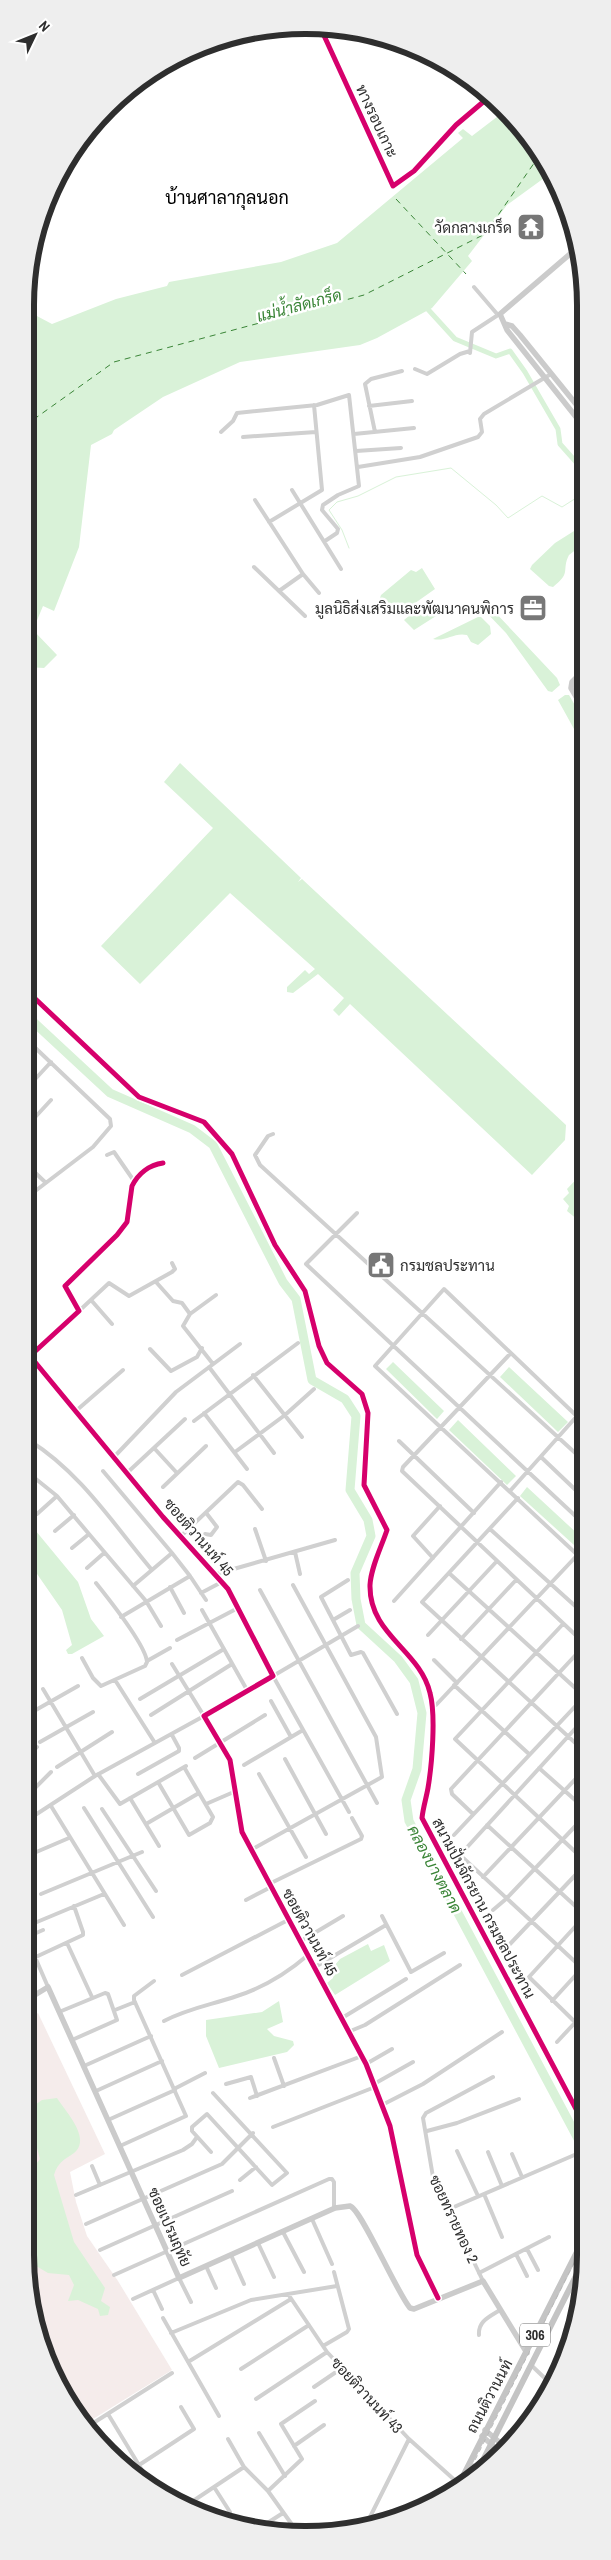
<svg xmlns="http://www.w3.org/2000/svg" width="611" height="2560" font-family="'Archivo Narrow',Sarabun,sans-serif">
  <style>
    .green { fill: #f5eceb }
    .water { fill: #d9f2d8 }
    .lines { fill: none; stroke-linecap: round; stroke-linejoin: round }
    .stream { stroke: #d9f2d8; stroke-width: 1 }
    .canal { stroke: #d9f2d8; stroke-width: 5 }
    .river { stroke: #d9f2d8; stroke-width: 9 }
    .ferry { stroke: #3a8537; stroke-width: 1; stroke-dasharray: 6 5; stroke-linecap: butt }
    .street { stroke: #d0d0d0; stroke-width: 4 }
    .secondary { stroke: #cbcbcb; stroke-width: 5.5 }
    .primary { stroke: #c4c4c4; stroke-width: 6 }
    .rail { stroke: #b8b8b8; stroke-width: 1; stroke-dasharray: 5 4; stroke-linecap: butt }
    .cycleway-casing { stroke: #fff; stroke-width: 8 }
    .cycleway { stroke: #d6006c; stroke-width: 5 }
    .labels { text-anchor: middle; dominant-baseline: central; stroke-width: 5; stroke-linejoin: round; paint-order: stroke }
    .shield { fill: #fff; stroke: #6d6d6d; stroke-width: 1 }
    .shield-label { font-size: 14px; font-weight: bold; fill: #2e2e2e }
    .street-label { font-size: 15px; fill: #2e2e2e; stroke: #fff }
    .poi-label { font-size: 15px; fill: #2e2e2e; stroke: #fff; text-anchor: end }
    .water-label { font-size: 16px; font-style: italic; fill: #3a8537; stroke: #fff }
    .quarter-label { font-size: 18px; fill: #000; stroke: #fff }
    .rim { fill: none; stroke: #2e2e2e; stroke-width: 6 }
  </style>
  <rect width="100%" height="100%" fill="#fff"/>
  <!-- green -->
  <path class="green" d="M38 2013 105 2154 70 2172 76 2202 87 2236 118 2281 172 2370 85 2424 42 2340 25 2255V2095L33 2090 25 2073V2022Z"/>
  <!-- water -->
  <path class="water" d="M506 110 551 173 507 205 468 256 472 261 432 308 377 338 360 345 240 362 163 397 114 430 112 434 91 445 79 547 54 611 43 606 33 630 57 655 44 668 27 667V292L35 315 52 324 116 299 167 286 169 282 281 262 337 243 463 138 458 133 463 129 472 136Z
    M574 531 582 542V545L569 555C561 571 572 572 553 587L549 586 530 569 532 565 555 543Z
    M422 568 435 589 401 613 397 614 380 598 381 595 411 570 416 572Z
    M425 603 436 616 414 630 404 620Z
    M485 608 492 609 557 678 560 685 552 692 548 691 506 633 484 610Z
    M478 617H481L490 626 491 634 478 645 471 642 467 635C454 632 446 642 433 639Z
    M565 695H569L584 721V740L574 729 558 700Z
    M180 763 301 878 298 882 302 879 566 1125 565 1140 532 1175 350 1004 339 1016 333 1010 344 998 318 974 293 993 287 992V987L305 970 309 974 315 969 230 893 140 984 101 946 213 828 164 782Z
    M584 1171V1225L567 1211 569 1206 563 1199 569 1193 567 1189Z
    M393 1362 444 1411 437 1419 386 1369Z
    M509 1367 568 1422 558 1432 500 1377Z
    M458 1420 516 1476 507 1485 449 1430Z
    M527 1487 581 1537 574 1545 520 1496Z
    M26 1519 78 1582 91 1619 104 1636 72 1654H68L66 1650 72 1645 62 1610 26 1558Z
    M368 1944 371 1951 384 1945 390 1961 335 1995 327 1983 333 1978 334 1966 340 1959Z
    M279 2001 283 2022 267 2029 274 2036 293 2041 294 2045 287 2052 219 2068 206 2036V2020L262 2012Z
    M57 2098C65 2111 92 2138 74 2153 64 2160 58 2162 54 2175L74 2242 105 2288 101 2301 110 2307 108 2315 100 2316 98 2309 78 2300 68 2301 74 2285 69 2275 48 2273 26 2260 25 2178 40 2159 37 2148 25 2131V2112L42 2100Z"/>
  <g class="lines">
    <!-- stream -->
    <path class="stream" d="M324 29 372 132
      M349 548 342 530 329 510 337 502 358 496 396 477 451 468 496 505 508 518 542 496 562 507 584 493"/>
    <!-- canal -->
    <path class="canal" d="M424 305 455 339 496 356 510 351 525 372 558 429 560 444 576 462 584 483"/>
    <!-- river -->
    <path class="river" d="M27 1016 110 1093 192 1129 213 1145 283 1282 296 1299 312 1380 345 1399 356 1416 350 1490 368 1520 371 1536 355 1573 356 1599 361 1625 398 1659 414 1681 422 1713 417 1769 406 1800 409 1821 584 2150"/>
    <!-- ferry -->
    <path class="ferry" d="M396 199 466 274
      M27 428 30 422 114 362 364 295 485 234 539 156"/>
    <!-- street -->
    <path class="street" d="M474 287 498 315
      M470 353 472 332 498 315
      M415 369 427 374 460 354 470 351
      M369 406 412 401
      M221 432 233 421 237 413 317 405 349 395 359 486 338 495 323 505 322 510 338 529 337 533 325 541
      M375 432 365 384 371 379 402 371
      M354 434 414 428
      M243 437 316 432
      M356 451 401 448
      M358 467 420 457 478 437 482 432 480 419 484 414 551 374
      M583 478 584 477
      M292 490 341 569
      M255 500 303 574 319 593
      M269 522 322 490 314 405
      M254 567 305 616
      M279 591 303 574
      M26 1089 51 1062
      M26 1127 51 1100
      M273 1134 268 1136 255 1155 260 1165 584 1461
      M107 1155 114 1152 134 1181
      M163 1163C149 1165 138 1174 132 1186L127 1222 117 1235 65 1286 79 1311 30 1356 163 1517 228 1589 273 1676 204 1716 230 1760 242 1832 366 2064 390 2126 417 2255 438 2298
      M26 1164 45 1182
      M26 1198 93 1147 111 1126 110 1119 26 1039
      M357 1213 306 1264 584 1524
      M156 1282 173 1301 182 1303 190 1314
      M91 1300 112 1324
      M79 1311 109 1283 129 1296 172 1272 175 1269 172 1263
      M150 1349 171 1371 197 1357 202 1348
      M510 1354 403 1467 402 1471 584 1643
      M213 1364 183 1326 190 1314 216 1295
      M209 1367 274 1453
      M253 1375 302 1437
      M77 1410 123 1370
      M204 1413 247 1469
      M194 1421 298 1343
      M399 1441 474 1513
      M26 1444 30 1441C80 1472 114 1525 152 1570
      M154 1448 177 1473
      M235 1452 285 1415 314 1389
      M114 1457 176 1392 240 1344
      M541 1457 584 1498
      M26 1471 57 1496 89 1534
      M103 1471 172 1553
      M128 1472 185 1419
      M163 1487 206 1446
      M510 1491 577 1416
      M518 1498 422 1602 584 1751
      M37 1514 57 1496
      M255 1529 266 1561
      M490 1529 584 1614
      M55 1531 74 1515
      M205 1534 211 1535 217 1527 207 1514
      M181 1536 238 1482 243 1485 262 1509
      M72 1548 89 1534 146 1601 161 1626
      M295 1552 300 1574
      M433 1558 413 1536 440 1506
      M584 1561 375 1366 444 1289 584 1423
      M87 1568 104 1553
      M449 1573 584 1696
      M216 1574 335 1540
      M348 1580 321 1597 351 1655 361 1652 363 1653 397 1714
      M133 1586 172 1553 190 1576 206 1600
      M170 1587 184 1613
      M260 1590 377 1803
      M201 1593 218 1584
      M394 1601 501 1482
      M202 1610 247 1690
      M121 1617 190 1576
      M333 1620 350 1610
      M563 1624 455 1739 584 1860
      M428 1635 497 1561
      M461 1639 516 1580
      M177 1640 238 1608
      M82 1658 93 1678 101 1686 145 1666 147 1662C146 1646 108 1598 96 1583
      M434 1660 457 1683
      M147 1661 170 1648
      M115 1680 155 1743
      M454 1685 529 1754
      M43 1689 95 1776
      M140 1699 224 1649
      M271 1701 291 1737
      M436 1705 584 1548
      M27 1715 78 1686
      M151 1715 232 1664
      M40 1742 93 1712
      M195 1758 265 1715
      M26 1759 37 1747
      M285 1759 326 1834
      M244 1765 303 1730
      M57 1767 112 1732
      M539 1768 584 1808
      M98 1774 120 1804 186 1766
      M138 1774 179 1751V1748L172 1735
      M259 1774 306 1857
      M158 1782 189 1835 210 1823 213 1817 184 1767
      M26 1797 51 1772
      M130 1798 159 1846
      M206 1804 236 1791
      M51 1806 124 1925
      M84 1808 153 1917
      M102 1809 156 1891
      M349 1812 273 1676 358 1626
      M473 1814 452 1794 451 1789 584 1646
      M26 1821 95 1776 204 1716 172 1664
      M146 1824 199 1793
      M487 1825 584 1914
      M454 1835 584 1697
      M251 1850 382 1777 376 1737 293 1585
      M27 1856 69 1838
      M483 1877 584 1770
      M269 1884 361 1839 362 1836 352 1818
      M25 1892 34 1888
      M41 1894 142 1852
      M506 1899 584 1817
      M246 1900 271 1887
      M493 1910 506 1899
      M382 1916 411 1972 444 1953
      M25 1927 104 1894
      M25 1934 48 1987
      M27 1937 43 1930
      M301 1941 343 1916
      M67 1943 92 1997
      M510 1944 584 1866
      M25 1962 83 1935V1932L74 1906
      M315 1967 386 1925
      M584 1970 460 1855 584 1719
      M182 1975 288 1920
      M552 2001 584 1966
      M115 2010 135 2002
      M59 2012 105 1993 108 1994 117 2020 72 2040
      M342 2018 406 1979
      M164 2021C189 2008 211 2005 237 1996 265 1987 286 1974 308 1955
      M575 2022 529 1977 584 1917
      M348 2032 365 2025 460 1965
      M582 2041 584 2039
      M557 2042 584 2013
      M274 2058 284 2086
      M366 2064 392 2049
      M84 2066 151 2036
      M226 2084 251 2077 257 2096
      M374 2084 413 2062
      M174 2089 205 2073
      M96 2091 162 2061
      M25 2093 32 2088 25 2073
      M250 2098 362 2056
      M382 2105 423 2084 502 2032
      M108 2120 175 2090
      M273 2127 375 2087
      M427 2131 457 2123 519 2099
      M120 2146 186 2116 134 2000V1996L154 1981
      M457 2151 478 2196
      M211 2152 192 2131V2127L207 2114 272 2185 287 2173 213 2093
      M488 2152 502 2186
      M512 2154 522 2177
      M92 2166 100 2185
      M240 2180 256 2167
      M484 2194 502 2237
      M76 2195 183 2150 192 2144 197 2137
      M447 2210 579 2153
      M312 2219 332 2264
      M86 2224 222 2164 253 2133
      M283 2232 304 2272
      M258 2243 274 2277
      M527 2249 538 2270
      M100 2250 232 2191
      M516 2254 527 2276
      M231 2255 244 2284
      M206 2266 216 2288
      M479 2273 549 2237
      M114 2275 329 2179H332L334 2182V2209
      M483 2281 433 2177 423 2118 426 2113 493 2077
      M153 2290 162 2309
      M288 2294 327 2352 409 2439 459 2484
      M133 2299 179 2278 191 2302
      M163 2318 219 2416
      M171 2333 251 2300 337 2286
      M479 2335C478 2321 489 2317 500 2310
      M323 2346 347 2332 349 2329 334 2272
      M188 2362 291 2299
      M531 2365 552 2385
      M241 2369 309 2325
      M314 2387 342 2368
      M256 2399 327 2352
      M108 2414 148 2480
      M87 2427 172 2373
      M259 2433 285 2476
      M228 2439 244 2467 268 2491 298 2533
      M294 2446 324 2425
      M133 2469 194 2429 181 2407
      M214 2487 230 2512
      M268 2491 302 2459 281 2424 315 2401
      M184 2507 244 2467
      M261 2527 283 2513
      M365 2527 409 2439"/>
    <!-- secondary -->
    <path class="secondary" d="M577 248 500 314 507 330 584 427
      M505 324 512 326 520 335 584 414
      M584 710 571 688 572 682 584 670
      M25 2001 48 1987 179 2278 335 2208 350 2206C361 2209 396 2291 410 2308L414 2309 483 2281 527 2353
      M485 2430 504 2446
      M482 2436 499 2451"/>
    <!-- primary -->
    <path class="primary" d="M474 2478 584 2260
      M458 2486 584 2238"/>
    <!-- rail -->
    <path class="rail" d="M463 2484 584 2243"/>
    <defs>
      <path id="cycleway" d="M321 29 393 186 414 171 456 125 489 97
        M27 991 139 1097 204 1122 232 1154 275 1245 305 1291 319 1346 327 1363 362 1394 368 1413 364 1485 387 1530C381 1548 371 1567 370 1585 369 1635 420 1650 430 1693 436 1715 432 1764 428 1788 426 1799 423 1808 422 1818L584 2124
        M163 1163C149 1165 138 1174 132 1186L127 1222 117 1235 65 1286 79 1311 30 1356 163 1517 228 1589 273 1676 204 1716 230 1760 242 1832 366 2064 390 2126 417 2255 438 2298"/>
    </defs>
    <!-- cycleway casing -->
    <use href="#cycleway" class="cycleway-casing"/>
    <!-- cycleway -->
    <use href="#cycleway" class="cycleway"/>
  </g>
  <!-- icons -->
  <defs>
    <symbol id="temple-square" viewBox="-11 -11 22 22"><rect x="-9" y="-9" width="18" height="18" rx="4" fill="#777" stroke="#fff"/><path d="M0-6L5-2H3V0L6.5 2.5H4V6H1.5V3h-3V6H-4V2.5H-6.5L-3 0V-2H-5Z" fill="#fff"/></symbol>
    <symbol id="office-square" viewBox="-11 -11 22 22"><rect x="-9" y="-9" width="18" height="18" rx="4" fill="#777" stroke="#fff"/><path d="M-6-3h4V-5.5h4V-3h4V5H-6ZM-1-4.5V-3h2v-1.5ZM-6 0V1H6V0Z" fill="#fff"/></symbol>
    <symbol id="civic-square" viewBox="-11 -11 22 22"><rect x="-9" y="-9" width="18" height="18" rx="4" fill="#777" stroke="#fff"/><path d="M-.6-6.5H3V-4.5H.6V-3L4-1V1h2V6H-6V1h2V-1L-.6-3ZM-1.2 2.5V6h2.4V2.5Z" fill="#fff"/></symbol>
  </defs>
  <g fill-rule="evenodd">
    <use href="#temple-square" x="515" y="211" width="32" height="32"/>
    <use href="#office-square" x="517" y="592" width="32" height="32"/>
    <use href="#civic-square" x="365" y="1249" width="32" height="32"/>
  </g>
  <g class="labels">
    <!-- shield labels -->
    <rect class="shield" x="520" y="2323.5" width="30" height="23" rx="4"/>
    <g class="shield-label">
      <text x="535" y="2335">306</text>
    </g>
    <!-- street labels -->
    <g class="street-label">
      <text transform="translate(377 121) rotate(65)">ทางรอบเกาะ</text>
      <text transform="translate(199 1537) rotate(49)">ซอยติวานนท์ 45</text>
      <text transform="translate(484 1908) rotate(62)">สนามปั่นจักรยาน กรมชลประทาน</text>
      <text transform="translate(310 1932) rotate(61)">ซอยติวานนท์ 45</text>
      <text transform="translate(454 2219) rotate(65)">ซอยทรายทอง 2</text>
      <text transform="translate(170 2227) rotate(66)">ซอยเปรมฤทัย</text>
      <text transform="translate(367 2395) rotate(47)">ซอยติวานนท์ 43</text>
      <text transform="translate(489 2396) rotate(-62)">ถนนติวานนท์</text>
    </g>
    <!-- poi labels -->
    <g class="poi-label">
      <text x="512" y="227">วัดกลางเกร็ด</text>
      <text x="514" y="608">มูลนิธิส่งเสริมและพัฒนาคนพิการ</text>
      <text x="400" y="1265" text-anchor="start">กรมชลประทาน</text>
    </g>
    <!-- water labels -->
    <g class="water-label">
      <text transform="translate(299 305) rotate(-15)">แม่น้ำลัดเกร็ด</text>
      <text transform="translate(435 1869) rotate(62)">คลองบางตลาด</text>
    </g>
    <!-- quarter labels -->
    <g class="quarter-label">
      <text x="227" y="197">บ้านศาลากุลนอก</text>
    </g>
  </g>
  <!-- crop -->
  <path d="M0 0H611V2560H0ZM305 34H306A271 271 0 0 1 577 305V2255A271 271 0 0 1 306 2526H305A271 271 0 0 1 34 2255V305A271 271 0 0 1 305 34Z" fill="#eee" fill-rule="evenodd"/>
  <path class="rim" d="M305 34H306A271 271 0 0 1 577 305V2255A271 271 0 0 1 306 2526H305A271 271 0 0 1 34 2255V305A271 271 0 0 1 305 34Z"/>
  <!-- north arrow -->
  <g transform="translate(35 35) rotate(47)" stroke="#ffffff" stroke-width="4" paint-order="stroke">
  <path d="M0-4L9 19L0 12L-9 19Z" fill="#2e2e2e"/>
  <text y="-8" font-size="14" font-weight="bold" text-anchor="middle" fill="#2e2e2e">N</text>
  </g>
</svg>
